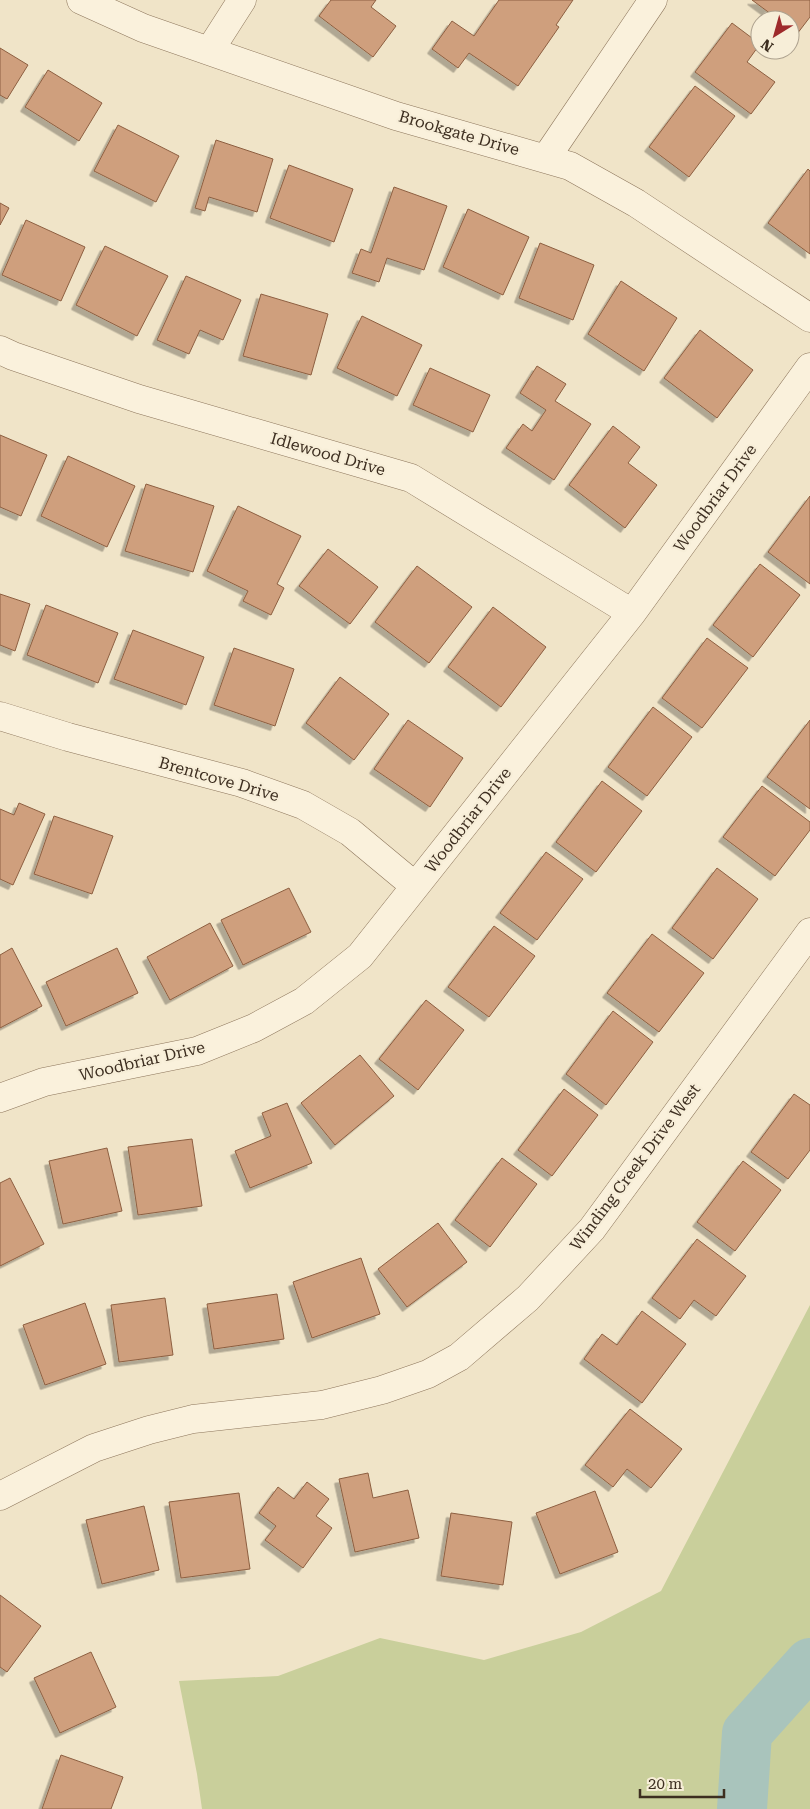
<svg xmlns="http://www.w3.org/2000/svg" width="810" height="1809" font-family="'Roboto Serif',serif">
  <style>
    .green { fill: #c9cf9b }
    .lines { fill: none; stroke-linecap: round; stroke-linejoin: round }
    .river { stroke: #a9c4bc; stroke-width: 50 }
    .building { fill: #cf9f7d; stroke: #8d5f41; filter: url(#shadow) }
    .minor-casing { stroke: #8d765c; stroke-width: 29 }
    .minor { stroke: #faf1dc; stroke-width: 28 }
    .labels { text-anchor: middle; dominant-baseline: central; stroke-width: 4.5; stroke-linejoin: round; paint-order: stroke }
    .street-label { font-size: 16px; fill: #3d2e20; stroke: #f7eed8 }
  </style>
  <defs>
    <filter id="shadow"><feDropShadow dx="-4.5" dy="4.5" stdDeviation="0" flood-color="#0004"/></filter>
  </defs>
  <rect width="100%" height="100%" fill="#f0e4c8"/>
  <!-- green -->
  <path class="green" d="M810 1305V1809H202L197 1774 179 1681 278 1676 380 1638 484 1660 581 1632 661 1591Z"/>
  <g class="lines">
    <!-- river -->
    <path class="river" d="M742 1809 747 1733 810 1663"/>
  </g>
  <!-- building -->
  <path class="building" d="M331 0H376L371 7 396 26 373 57 319 16Z
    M499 0H573L556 25 559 27 518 86 469 53 458 68 432 49 452 21 474 36Z
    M752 0H810V17L797 34 790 29V20H779Z
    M732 23 760 44 747 62 775 82 751 114 695 72Z
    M0 48 28 65 7 99 0 95Z
    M48 70 102 103 79 141 25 107Z
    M695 86 735 116 689 177 649 147Z
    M118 125 179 156 156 202 94 171Z
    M216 140 273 159 257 212 209 197 205 211 195 208Z
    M289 165 353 189 334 242 270 218Z
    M808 169 810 171V254L768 223Z
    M394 187 447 206 424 270 387 258 379 282 352 273 361 249 371 253Z
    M0 203 9 208 0 225Z
    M468 209 529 237 503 295 443 267Z
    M26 220 85 247 61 301 2 275Z
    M540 243 594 265 573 320 519 298Z
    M105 246 168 276 137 336 76 305Z
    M186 276 241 300 223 340 200 330 189 354 157 340Z
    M621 281 677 318 644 371 588 334Z
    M261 294 328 314 311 375 243 356Z
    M362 316 422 345 397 396 337 368Z
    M700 330 753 370 717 418 664 378Z
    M537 366 566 384 555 401 591 424 554 480 506 448 523 424 532 431 546 410 520 393Z
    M430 368 490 395 473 432 413 405Z
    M613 426 640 447 628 463 657 485 625 528 569 485Z
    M0 435 47 455 21 516 0 507Z
    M68 456 135 486 107 547 41 516Z
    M146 484 214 506 193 572 125 551Z
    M810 496V584L768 552Z
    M238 506 301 536 277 584 284 588 271 615 243 601 248 591 207 571Z
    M328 549 378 587 350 624 299 586Z
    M760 564 800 595 753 657 713 625Z
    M417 566 472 607 429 663 375 622Z
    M0 594 30 604 15 651 0 645Z
    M46 605 118 633 98 683 27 655Z
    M493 607 546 647 501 707 448 667Z
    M133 630 204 657 186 705 114 679Z
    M707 638 748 668 702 728 662 698Z
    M234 648 294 669 275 726 214 705Z
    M340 677 389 714 354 760 306 723Z
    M653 707 692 737 647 796 608 767Z
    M408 720 463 758 430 807 374 769Z
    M810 720V809L767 777Z
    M602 781 642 811 596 872 556 842Z
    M762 786 810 822V830L775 876 723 837Z
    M19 803 45 814 13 885 0 879V809L14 815Z
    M54 816 113 836 92 894 34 874Z
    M546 852 583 879 537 940 500 913Z
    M717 868 758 899 713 959 672 928Z
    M289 888 311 932 243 965 221 920Z
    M210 923 233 966 170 1000 147 957Z
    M494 926 535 956 489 1017 448 987Z
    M652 934 704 973 659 1032 607 993Z
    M12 948 42 1006 0 1028V955Z
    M117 948 138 993 66 1026 46 982Z
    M426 1000 464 1030 418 1090 379 1059Z
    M613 1011 653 1042 606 1105 566 1074Z
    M360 1055 394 1096 335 1145 301 1103Z
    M564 1089 598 1115 552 1176 518 1150Z
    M794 1094 810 1105V1150L788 1179 751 1152Z
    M287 1103 312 1163 250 1188 235 1151 271 1136 262 1113Z
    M192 1139 202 1206 138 1215 128 1147Z
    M107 1148 122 1211 63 1224 49 1161Z
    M502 1158 537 1184 490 1247 455 1220Z
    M743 1161 781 1190 735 1251 697 1222Z
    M10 1178 44 1244 0 1266V1183Z
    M438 1223 467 1262 407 1307 378 1269Z
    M697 1239 746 1276 716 1316 694 1300 680 1319 652 1298Z
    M361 1258 380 1314 312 1338 293 1282Z
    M277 1294 284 1339 214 1349 207 1304Z
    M165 1298 173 1355 119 1362 111 1305Z
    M85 1303 106 1364 45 1385 23 1325Z
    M642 1311 686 1344 642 1403 584 1359 602 1334 617 1345Z
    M630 1409 682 1449 651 1488 627 1469 613 1487 585 1465Z
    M368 1473 373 1498 408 1490 419 1538 355 1552 339 1479Z
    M307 1482 329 1499 316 1516 332 1528 303 1568 265 1540 276 1526 259 1513 278 1487 294 1499Z
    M595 1491 618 1552 560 1574 536 1513Z
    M239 1493 250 1569 181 1578 169 1502Z
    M144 1506 159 1570 102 1584 86 1520Z
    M451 1513 512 1522 503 1585 441 1576Z
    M0 1595 41 1626 7 1672 0 1667Z
    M91 1652 116 1707 60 1733 34 1678Z
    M61 1755 123 1777 111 1809H42Z"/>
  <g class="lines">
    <defs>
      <path id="minor" d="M81 0 143 28 396 116 570 166 636 203 810 318
        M210 50 242 0
        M546 158 653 0
        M0 350 13 356 139 399 411 478 632 613
        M0 716 68 737 242 783 303 805 350 832 415 886
        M0 1098 44 1082 197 1051 254 1028 304 1001 360 956 632 613 810 367
        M0 1496 94 1448 149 1430 193 1419 322 1405 382 1390 428 1374 459 1357 528 1298 592 1229 810 932"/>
    </defs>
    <!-- minor casing -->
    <use href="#minor" class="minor-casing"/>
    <!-- minor -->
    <use href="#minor" class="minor"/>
  </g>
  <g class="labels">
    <!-- street labels -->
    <g class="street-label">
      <text transform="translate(459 133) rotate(16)">Brookgate Drive</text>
      <text transform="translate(328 454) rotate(16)">Idlewood Drive</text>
      <text transform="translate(715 498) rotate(-54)">Woodbriar Drive</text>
      <text transform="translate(219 779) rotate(16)">Brentcove Drive</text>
      <text transform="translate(468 820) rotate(-52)">Woodbriar Drive</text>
      <text transform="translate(142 1061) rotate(-13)">Woodbriar Drive</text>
      <text transform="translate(635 1167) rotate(-53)">Winding Creek Drive West</text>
    </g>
  </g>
  <!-- north arrow -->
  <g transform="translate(775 35) rotate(217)"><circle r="24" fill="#f7eed8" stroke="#ada18e"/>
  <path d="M0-4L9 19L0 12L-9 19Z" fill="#9e2a2b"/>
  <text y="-8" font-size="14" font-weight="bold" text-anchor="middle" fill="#3d2e20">N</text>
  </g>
  <!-- scale -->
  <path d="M640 1789v8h84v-8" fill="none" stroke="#3d2e20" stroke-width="2.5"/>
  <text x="648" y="1789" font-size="15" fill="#3d2e20" stroke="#f7eed8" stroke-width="4" paint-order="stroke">20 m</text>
</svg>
